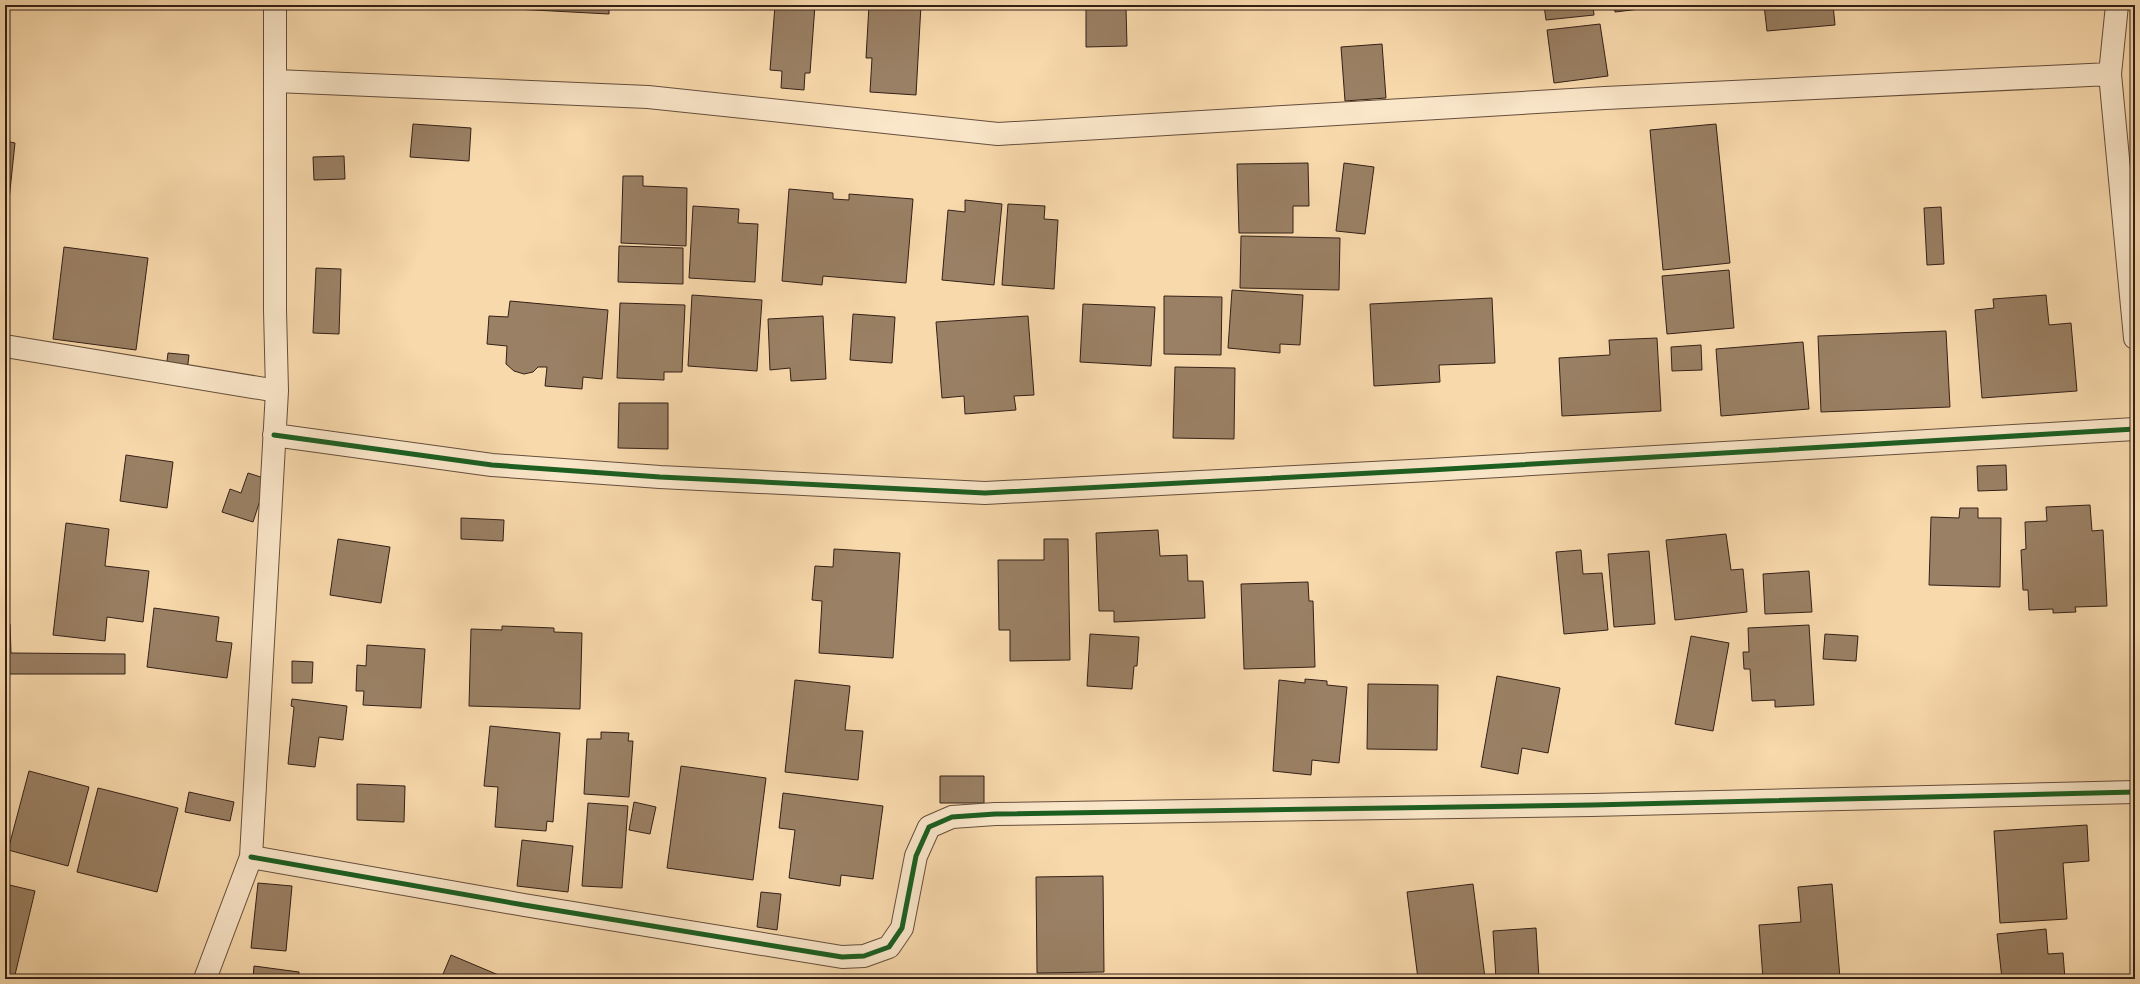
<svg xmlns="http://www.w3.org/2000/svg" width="2140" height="984" font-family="Cardo,serif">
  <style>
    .building { fill: #9a8064; stroke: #342017 }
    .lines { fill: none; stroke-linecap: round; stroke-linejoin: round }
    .street-casing { stroke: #654e3c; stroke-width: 24 }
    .street { stroke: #fae6c9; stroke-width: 22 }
    .cycleway-casing { stroke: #fae6c9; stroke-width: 8 }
    .cycleway { stroke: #1b5e20; stroke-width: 5 }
  </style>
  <rect width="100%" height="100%" fill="#f8d9ac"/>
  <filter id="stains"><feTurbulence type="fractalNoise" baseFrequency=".005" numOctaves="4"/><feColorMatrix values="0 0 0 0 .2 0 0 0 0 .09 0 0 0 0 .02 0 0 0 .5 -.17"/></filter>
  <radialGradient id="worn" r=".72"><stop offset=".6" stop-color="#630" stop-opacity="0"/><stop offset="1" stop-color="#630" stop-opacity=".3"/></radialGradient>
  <!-- building -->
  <path class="building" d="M515 5H609V14L515 9Z
    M775 5H815L810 73H805L804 90 781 88 782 71 770 70Z
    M869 5H921L916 95 870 92 872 58H866Z
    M1086 5H1185V7L1126 8 1127 46 1086 47Z
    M1544 5H1593L1594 15 1546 20Z
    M1614 5H1640V9L1615 12Z
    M1764 5H1833L1835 25 1767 31Z
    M1600 24 1608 76 1554 83 1547 30Z
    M1382 44 1386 98 1345 101 1341 47Z
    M413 124 471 128 469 161 410 157Z
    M1716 124 1730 263 1663 270 1650 130Z
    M5 141 15 143 5 238Z
    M344 156 345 179 314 180 313 157Z
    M1308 163 1309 206H1293V233H1239L1237 164Z
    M1344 163 1374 167 1365 234 1336 231Z
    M623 176H643V186L687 188 686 246 621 243Z
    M789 189 833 193V199L849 200V194L913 199 906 283 823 276 822 285 782 281Z
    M965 200 1002 204 994 285 942 280 948 210 965 212Z
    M1008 204 1045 206 1044 219 1058 220 1054 289 1002 285Z
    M693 206 739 209 738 223 758 224 755 282 689 278Z
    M1941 207 1944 264 1927 265 1924 208Z
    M1241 236 1340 238 1339 290 1240 288Z
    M619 246 683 248V284L618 282Z
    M64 247 148 258 136 350 53 339Z
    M316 268 341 269 339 334 313 333Z
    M1729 270 1734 328 1667 334 1662 276Z
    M1232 290 1303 295 1300 345 1280 344V353L1228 348Z
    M692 295 762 300 757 371 688 366Z
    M2046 295 2049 325 2071 323 2077 391 1982 398 1975 310 1994 308 1993 299Z
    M1164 296 1222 297 1221 355 1164 354Z
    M1492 298 1495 363 1439 365 1440 382 1374 386 1370 304Z
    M510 301 608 310 602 379 583 377 582 389 545 386 547 367H538L533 372 524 374 514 371 506 364 507 346 487 344 489 316 508 317Z
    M620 303 685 305 682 372H664V380L617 378Z
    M1083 304 1155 307 1151 366 1080 362Z
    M853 314 895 317 892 363 850 360Z
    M823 316 826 379 791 381 790 368 770 370 768 319Z
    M1028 316 1034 395 1014 396 1016 410 965 414 964 396 942 398 936 322Z
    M1946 331 1950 407 1821 412 1818 336Z
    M1657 338 1661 411 1562 416 1559 358 1610 355 1609 340Z
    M1803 342 1809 409 1721 416 1716 349Z
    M1701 345 1702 370 1672 371 1671 347Z
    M168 353 189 355 187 372 166 369Z
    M1175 367 1235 368 1234 439 1173 438Z
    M619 403H668V449L618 448Z
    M126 455 173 462 167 508 120 501Z
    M2006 465 2007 490 1978 491 1977 466Z
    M248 473 267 479 253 522 222 512 230 489 241 493Z
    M2090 505 2092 531 2103 530 2107 606 2075 607 2076 612 2053 613V609L2029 610 2028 590H2023L2021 550 2026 549 2025 522 2047 521 2046 507Z
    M1960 508H1978V518H2001L2000 587 1929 585 1931 517 1959 518Z
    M461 518 504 520 503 541 461 539Z
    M66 523 109 529 105 566 149 571 143 622 107 617 105 641 53 635Z
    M1158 530 1160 556 1187 555 1188 581H1203L1205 618 1114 622V611H1099L1096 533Z
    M1726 534 1731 570 1743 569 1747 612 1675 620 1666 540Z
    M338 539 390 547 381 603 330 595Z
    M1044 539H1068L1070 660 1010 661V630H999L998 560H1044Z
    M834 549 900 553 893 658 819 653 822 601 812 600 815 566 833 567Z
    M1581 550 1583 574 1602 573 1608 630 1564 634 1556 552Z
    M1649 551 1655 624 1614 627 1608 554Z
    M1809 571 1812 612 1765 614 1763 574Z
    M1308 582 1309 601H1313L1315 667 1244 669 1241 584Z
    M154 608 219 617 216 641 232 643 227 678 147 667Z
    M5 624H10L11 653 125 654V674H5Z
    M1809 625 1814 705 1775 707V700L1752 701 1750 669H1744L1743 652H1749L1748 628Z
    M502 626 554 628V632L582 633 580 709 469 706 471 629 502 630Z
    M1090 634 1139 637 1137 666H1134L1132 689 1087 686Z
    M1825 634 1858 636 1856 661 1823 659Z
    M1691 636 1729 643 1713 731 1675 724Z
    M367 645 425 649 421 708 363 705 364 691H356L357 665 366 666Z
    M292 661 313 662 312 683H292Z
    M1497 676 1560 688 1548 753 1522 748 1518 774 1481 767Z
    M1305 679 1327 681V685L1347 687 1339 763 1312 760 1311 775 1273 771 1279 680 1305 683Z
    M795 680 850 686 845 730 863 731 858 780 785 772Z
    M1368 684 1438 685 1437 750 1367 749Z
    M292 699 347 706 343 740 319 737 315 767 288 764 294 707 291 706Z
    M490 726 560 733 553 822 547 821 546 831 495 827 498 787 484 786Z
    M601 732 629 733 628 741H633L629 797 584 794 587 739H601Z
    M681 766 766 778 753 880 667 868Z
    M29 771 89 787 68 866 8 850Z
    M940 776H984V803H940Z
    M357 784 405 786 404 822 357 820Z
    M98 788 178 808 157 892 77 872Z
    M189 792 234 802 230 821 185 812Z
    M783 793 883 806 873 879 841 875 840 886 789 878 795 830 779 828Z
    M634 802 656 807 650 834 629 830Z
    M588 803 628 806 622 888 582 886Z
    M2087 825 2089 861 2063 863 2067 919 2000 923 1994 831Z
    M522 840 573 846 568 892 517 886Z
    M1103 876 1104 972 1037 973 1036 877Z
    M258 883 292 886 286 951 251 948Z
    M5 884 35 891 14 979H5Z
    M1473 884 1485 978 1418 979 1407 892Z
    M1832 884 1840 978 1763 979 1759 925 1801 922 1798 887Z
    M761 892 781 894 777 930 757 927Z
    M1536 928 1539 979H1496L1493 931Z
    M2046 929 2048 954 2063 953 2065 979H2002L1997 934Z
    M451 955 508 979H441Z
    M254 966 299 972V979H253Z"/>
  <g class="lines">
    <defs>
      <path id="street" d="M2117 5 2110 74 2135 338
        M276 81 648 97 998 134 1605 98 2110 74
        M5 346 277 391
        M274 435 492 465 660 477 985 493 1430 470 2135 429
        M251 857 524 905 842 957 864 956 889 947 902 928 916 856 929 827 952 817 995 814 1592 805 2135 792
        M205 979 251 857 277 391 275 310V5"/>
    </defs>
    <!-- street casing -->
    <use href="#street" class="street-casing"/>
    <!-- street -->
    <use href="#street" class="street"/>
    <defs>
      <path id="cycleway" d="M274 435 492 465 660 477 985 493 1430 470 2135 429
        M251 857 524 905 842 957 864 956 889 947 902 928 916 856 929 827 952 817 995 814 1592 805 2135 792"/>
    </defs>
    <!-- cycleway casing -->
    <use href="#cycleway" class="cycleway-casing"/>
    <!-- cycleway -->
    <use href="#cycleway" class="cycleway"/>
  </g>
  <!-- margin -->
  <rect width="2140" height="984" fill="none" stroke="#f8d9ac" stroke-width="20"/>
  <rect x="6" y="6" width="2128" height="972" fill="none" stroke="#342017" stroke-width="2"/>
  <rect x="10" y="10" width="2120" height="964" fill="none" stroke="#342017"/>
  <rect width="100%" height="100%" filter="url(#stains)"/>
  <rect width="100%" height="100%" fill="url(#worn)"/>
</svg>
